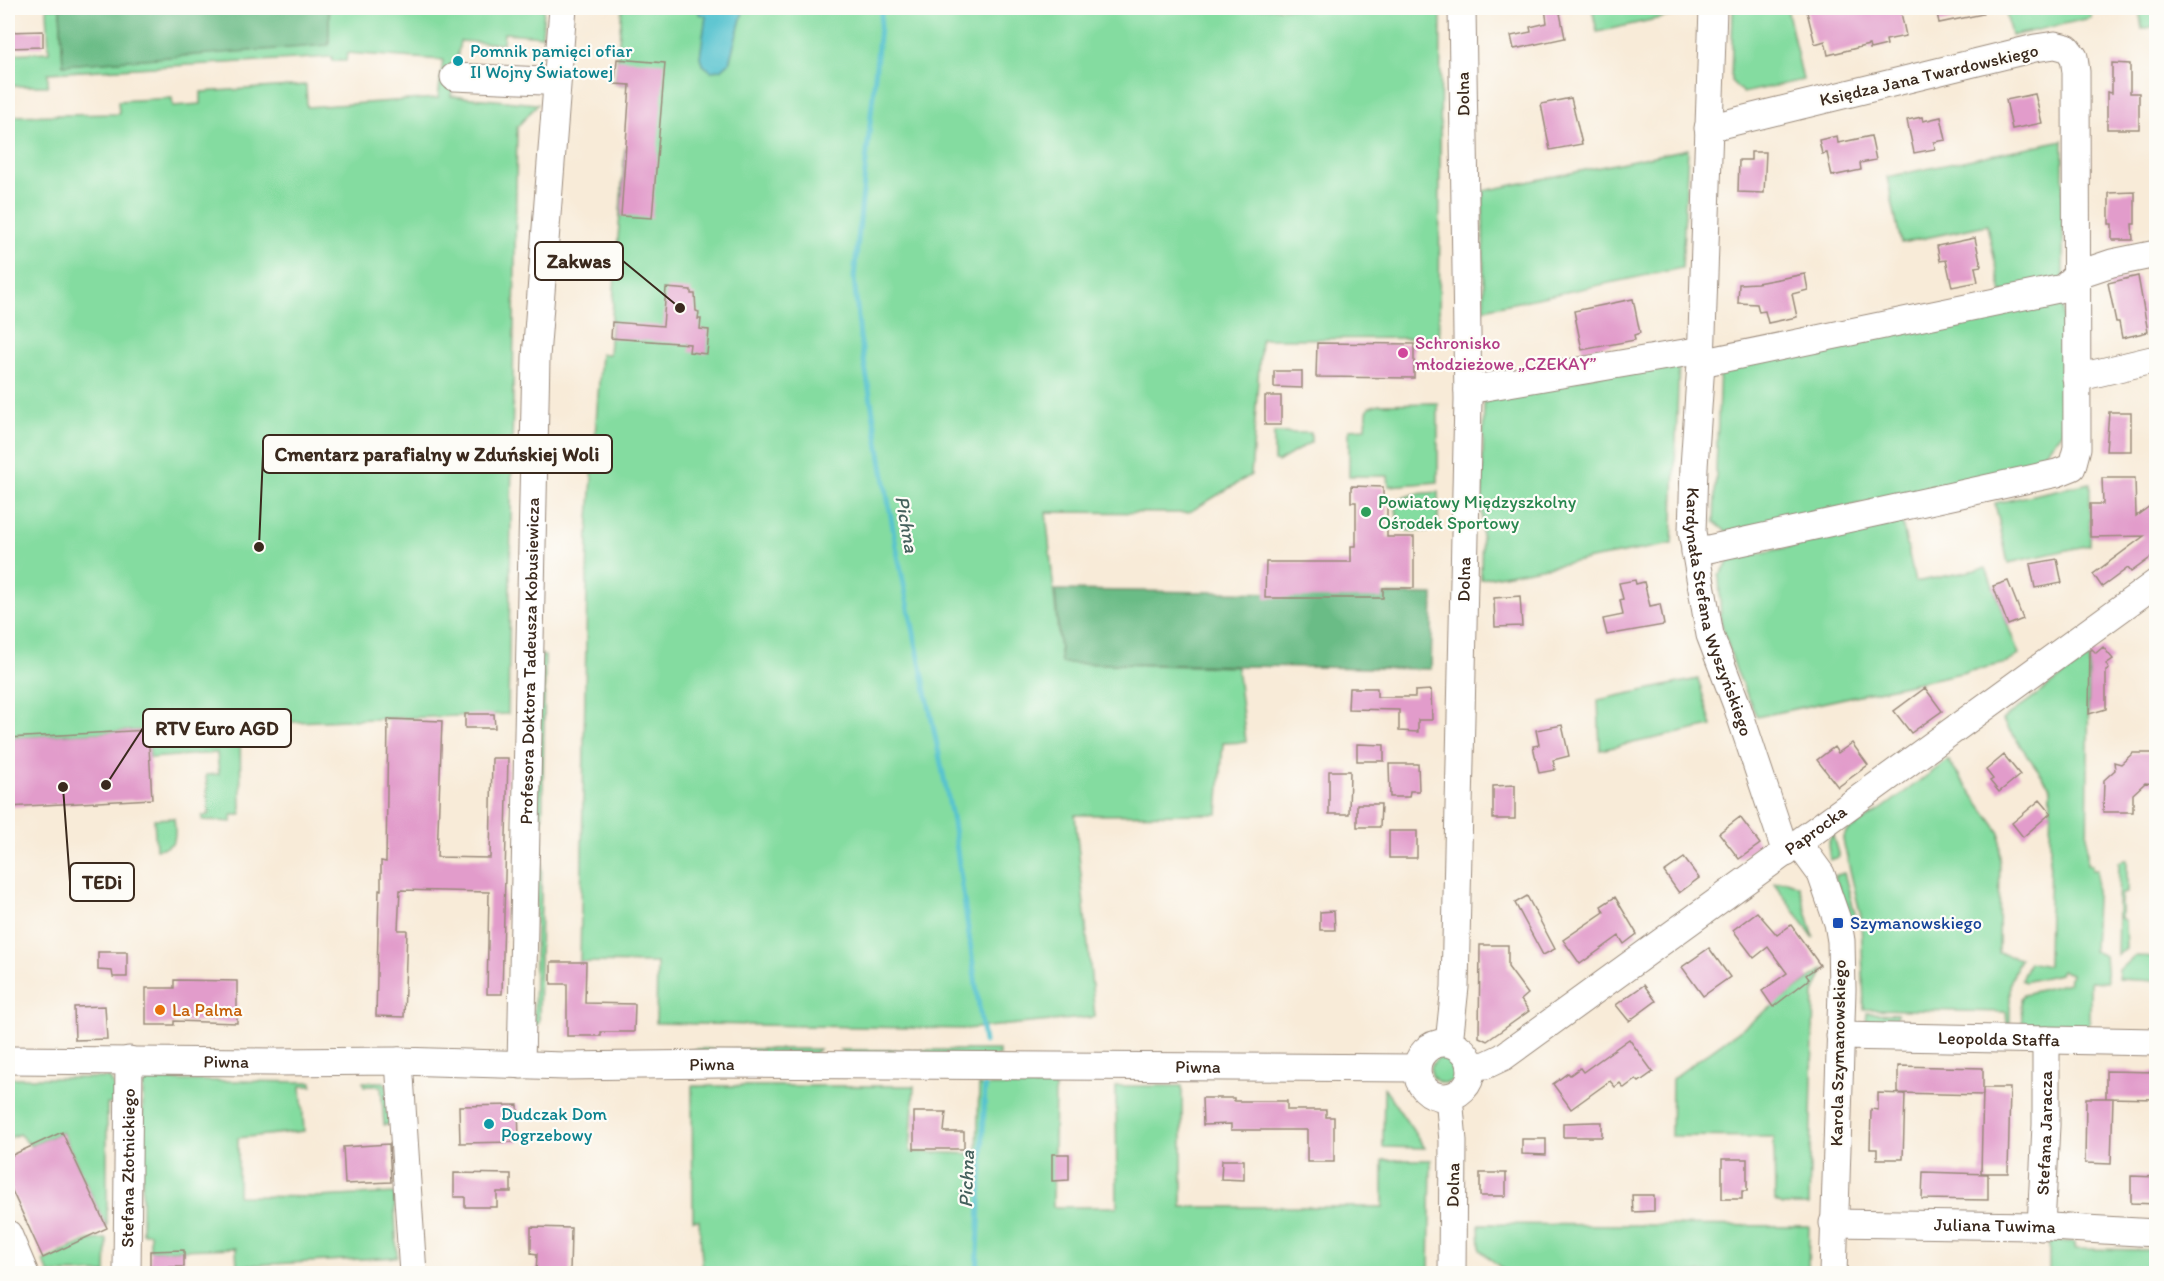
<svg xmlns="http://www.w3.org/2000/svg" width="2164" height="1281" font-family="Itim,sans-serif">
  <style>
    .green { fill: #84dca0; stroke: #60835f; stroke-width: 1.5 }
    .forest { fill: #6bbc86; stroke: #537352; stroke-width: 1.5 }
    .water { fill: #56c3cf; stroke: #487676; stroke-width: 1.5 }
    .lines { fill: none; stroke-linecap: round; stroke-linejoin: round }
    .stream { stroke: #56c3cf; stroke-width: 5 }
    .building { fill: #e29ccb }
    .minor-casing { stroke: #9a8a7b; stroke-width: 29 }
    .minor { stroke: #fff; stroke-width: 27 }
    .culture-dot { fill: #0f9aa8; stroke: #fdfcf7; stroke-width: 2 }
    .hotel-dot { fill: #d1479c; stroke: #fdfcf7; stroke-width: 2 }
    .leisure-dot { fill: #2e9e5b; stroke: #fdfcf7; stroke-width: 2 }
    .transit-dot { fill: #1a4fb4; stroke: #fdfcf7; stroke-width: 2 }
    .food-dot { fill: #e8710a; stroke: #fdfcf7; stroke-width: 2 }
    .labels { text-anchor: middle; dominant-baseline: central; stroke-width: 4.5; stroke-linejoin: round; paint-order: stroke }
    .culture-label { font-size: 18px; fill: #0d838f; stroke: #fdfcf7; text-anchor: start }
    .street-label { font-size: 18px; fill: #3b2a1e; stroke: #fdfcf7 }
    .hotel-label { font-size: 18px; fill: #b23c85; stroke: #fdfcf7; text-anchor: start }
    .leisure-label { font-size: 18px; fill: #27864d; stroke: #fdfcf7; text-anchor: start }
    .transit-label { font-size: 18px; fill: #164399; stroke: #fdfcf7; text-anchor: start }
    .food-label { font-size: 18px; fill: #c56008; stroke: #fdfcf7; text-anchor: start }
    .water-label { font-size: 20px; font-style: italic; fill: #44605c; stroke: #fdfcf7 }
    .leader { fill: none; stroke: #3b2a1e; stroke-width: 2 }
    .callout-dot { fill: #3b2a1e; stroke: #fdfcf7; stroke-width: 2 }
    .callout { fill: #fdfcf7; stroke: #3b2a1e; stroke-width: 2 }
    .callout-label { font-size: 20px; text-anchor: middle; font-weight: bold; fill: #3b2a1e }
  </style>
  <rect width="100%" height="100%" fill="#fdfcf7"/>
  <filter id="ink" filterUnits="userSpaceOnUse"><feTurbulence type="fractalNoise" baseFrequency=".0167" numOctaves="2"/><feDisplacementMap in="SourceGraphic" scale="12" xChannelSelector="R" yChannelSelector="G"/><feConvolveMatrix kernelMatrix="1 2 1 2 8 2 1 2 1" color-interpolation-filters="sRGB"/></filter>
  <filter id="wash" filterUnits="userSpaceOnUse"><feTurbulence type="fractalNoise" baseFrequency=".008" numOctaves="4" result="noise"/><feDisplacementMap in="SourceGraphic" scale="24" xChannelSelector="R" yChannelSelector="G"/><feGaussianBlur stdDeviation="1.35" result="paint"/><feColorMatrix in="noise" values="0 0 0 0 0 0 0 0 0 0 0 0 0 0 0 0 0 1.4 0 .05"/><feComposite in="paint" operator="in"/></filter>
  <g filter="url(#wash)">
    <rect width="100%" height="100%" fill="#f8ebd8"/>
    <!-- green -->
    <path class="green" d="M47 8H60L63 65 329 44V8H544L542 36 504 33 503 44 460 41 451 96 538 104 517 127 508 714 240 724 241 815H232V822L202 820V816L209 815 206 775 219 774 217 753 150 758 148 730 8 738V116L119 114 118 101 172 98 173 106 201 104V92L306 85 307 107 438 98 443 60 347 53 346 61H332V57L48 73V86H8V54L49 52Z
      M622 8H1441L1439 338 1261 339 1251 475 1188 513 1046 512 1061 663 1237 667 1246 742 1223 743 1218 814 1075 815 1095 1017 965 1029 656 1023 657 963 580 962 588 533 601 354H609L625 148 649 150 654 87 615 84Z
      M1592 8H1693V11L1597 32Z
      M1733 8H1787L1803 80 1743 93 1731 81Z
      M2005 8H2091V18L2011 36Z
      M2139 8H2156V26L2142 29Z
      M2063 140V281L2002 293 1987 225 1901 243 1887 177Z
      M1688 149 1682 268 1484 309 1483 191Z
      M2063 295V431L2033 467 1727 532 1714 522 1720 366Z
      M1679 360 1672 544 1481 579 1484 396Z
      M1438 403V482L1389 486 1388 476H1349V429L1366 428 1367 412 1369 407 1379 404Z
      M1274 433H1311V442L1278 462 1274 461Z
      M2090 483V545L2008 563 1995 503Z
      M1438 492V530C1404 531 1396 538 1396 500L1415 494Z
      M1902 522 1915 582 1986 568 2019 655 2007 663 1757 717 1736 670 1721 622 1719 576 1730 560Z
      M540 655 545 656 539 1023 534 1027Z
      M2089 657 2087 864 2092 865V870H2097L2094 951 2105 956 2107 982 2090 981V1021L2085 1027 2022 1025 2021 999 2024 994 2069 983 2071 974 2061 970 2059 974 2025 982 2021 980 2029 962 2048 966 2051 788 2002 720Z
      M1698 679 1712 726 1600 750 1598 700Z
      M1948 760 2000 833 1999 953 2020 959 2010 983V1026L2007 1024 2006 1012 1864 1009 1861 917 1843 840 1846 832 1879 811Z
      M174 818C176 836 178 848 156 849L154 819Z
      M1832 833 1839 857 1830 860 1828 845Z
      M2124 860H2127V892L2121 895V918L2125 921 2126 949 2117 955 2119 862Z
      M1844 873 1856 917 1849 918 1848 909 1834 876Z
      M1787 881 1799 886 1814 938 1774 883Z
      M2134 956 2156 957V981L2118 979 2119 970Z
      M1824 969 1814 993 1809 1205H1783L1775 1201 1774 1137 1671 1136 1672 1079Z
      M1867 1013 1897 1014 1894 1027 1866 1025Z
      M697 1049H819L815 1053 674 1055Z
      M840 1050H999V1056L845 1054Z
      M1431 1070a13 13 0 1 1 26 0a13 13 0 1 1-26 0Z
      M8 1078H109C116 1085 114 1094 114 1104H107V1228L62 1132 31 1146 19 1134 8 1139Z
      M143 1080 312 1082V1086H301L304 1131 238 1138V1196L320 1197 394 1193 397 1257 237 1266 236 1248 150 1251V1233H142Z
      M363 1082H384L387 1086 390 1124 384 1125 381 1086H364Z
      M692 1086H914L910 1152 977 1154 979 1086H1055L1053 1207H1117L1116 1086H1182V1207H1383V1160H1431L1429 1273H703L699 1220H693Z
      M1384 1088 1425 1148 1383 1147Z
      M1479 1224 1809 1226 1808 1273H1507L1480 1250Z
      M107 1239 106 1273H49L43 1261 88 1240Z
      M2049 1241 2075 1242V1249L2156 1250V1273L2049 1274Z"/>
    <!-- forest -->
    <path class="forest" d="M60 8H329V45L63 65Z
      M1055 590 1433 595 1431 669 1061 663Z"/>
    <!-- water -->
    <path class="water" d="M698 8H744L729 63 721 70 711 71 702 64 700 57 706 16 699 14Z"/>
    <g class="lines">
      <!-- stream -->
      <path class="stream" d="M882 8 854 278 860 337 896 546 953 822 984 1042
        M977 1274 985 1086"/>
    </g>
    <g id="blocks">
      <!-- building -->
      <path class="building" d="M1545 8H1559L1565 38 1514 49 1511 36 1531 32 1530 27 1547 23Z
        M1806 8H1900L1906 36 1886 40 1887 45 1870 49 1869 45 1828 55 1825 41 1815 44Z
        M1936 8H1982L1983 14 1939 23Z
        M43 31V47L8 48V32Z
        M617 59 665 63 652 218 621 216 630 85 615 84Z
        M2112 63 2130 64V93H2139V129H2107V92L2112 93Z
        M2035 94 2042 123 2012 129 2006 100Z
        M1571 98 1582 144 1550 150 1541 104Z
        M1922 117 1923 121 1941 117 1946 140 1934 142 1935 149 1914 153 1907 120Z
        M1837 136 1838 143 1871 136 1876 160 1860 163 1861 170 1832 176 1827 153 1822 154 1819 140Z
        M1751 152H1766L1764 193 1738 192 1739 160H1751Z
        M2135 192V224H2132L2133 240H2112V224H2109V193Z
        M1975 238 1981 266 1975 267 1978 282 1952 287 1946 260 1940 261 1937 246Z
        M1805 274 1808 290 1792 294 1797 317 1768 323 1765 311 1759 312 1757 304 1738 303 1739 284 1757 283Z
        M2138 276 2148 332 2122 338 2119 322H2116L2108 283Z
        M666 288 691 290V294H695L696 311 699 312 698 319H701L700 329 709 330 707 354 689 352 690 344 611 338 612 322 663 326Z
        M1633 299 1640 333 1634 335 1635 340 1582 350 1574 311Z
        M1317 343 1414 344V378L1316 377Z
        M1274 371H1302V388L1274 387Z
        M1265 396H1281V425H1265Z
        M2109 412H2131V451H2106Z
        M2102 478H2135L2136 516 2157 501V553L2131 572 2128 568 2102 587 2093 574 2144 536 2090 537V504H2103Z
        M1351 486 1383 487V498H1387V537H1414V588H1383V598H1265L1266 562H1351V546H1356V502H1351Z
        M2057 559 2062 583 2035 588 2030 564Z
        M1635 580 1636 584 1644 582 1650 606 1660 604 1664 625 1607 635 1603 619 1623 615 1620 600 1623 599 1619 583Z
        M2008 581 2023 619 2008 625 1993 586Z
        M1520 596 1522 626 1495 627 1494 598Z
        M2103 647 2113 659 2106 664 2109 669 2106 671V709L2089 714 2090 651 2092 649 2096 653Z
        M1349 688H1377V697H1415V691L1431 690 1432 720H1418V732L1399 731V710L1348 709Z
        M1925 688 1942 711 1911 733 1894 711Z
        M465 714H494L495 728H465Z
        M388 719 442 721 437 857 490 858 492 758H508L502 994H487L489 892 400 890 398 930H407L404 1017 376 1016 379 890H381V861L386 862Z
        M1562 725 1569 756 1553 760 1555 770 1539 773 1533 746 1539 745 1536 730Z
        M148 730 152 799 8 807V738Z
        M1852 743 1868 765 1838 787 1817 760 1834 747 1838 753Z
        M1357 744 1384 745V761H1357Z
        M2133 753H2157V784L2145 783 2133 794V812H2103L2104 780 2115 770 2114 762 2121 764Z
        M2004 755 2020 775 1999 792 1990 781 1993 779 1986 770Z
        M1389 764H1418L1419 791H1410L1409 797H1390Z
        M1329 771H1350L1349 814H1329Z
        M1515 785V819H1493V786Z
        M2040 800 2051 813 2023 837 2012 823Z
        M1357 804H1381L1380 827H1357Z
        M1740 817 1760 844 1739 859 1719 833Z
        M1389 831H1417V858H1389Z
        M1684 858 1699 878 1679 893 1664 872Z
        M1527 896 1555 949 1543 955 1515 903Z
        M1615 897 1637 934 1624 944 1619 936 1580 964 1563 940 1604 912 1601 906Z
        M1334 911 1335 930H1320V912Z
        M1757 912 1777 935 1791 925 1820 965 1806 975 1809 979 1773 1007 1762 991 1787 973 1768 947 1754 958 1733 930Z
        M1480 945H1508V967L1528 994 1521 1000 1529 1011 1487 1041 1479 1037Z
        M1709 948 1730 977 1703 996 1682 967Z
        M98 952H127V977H113L112 971 98 970Z
        M551 962H586L585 1003 635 1004 634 1032H601V1036H567V984H551Z
        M174 980 237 981V1023L174 1021V1025H146V988H174Z
        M1644 985 1656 1001 1629 1021 1616 1005Z
        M105 1006 107 1039 75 1040 74 1007Z
        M1629 1039 1653 1072 1639 1082 1636 1079 1624 1088 1620 1083 1615 1087 1610 1081 1571 1109 1553 1084 1568 1073 1570 1075 1580 1068 1583 1072Z
        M1898 1066 1983 1068V1095L1898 1093Z
        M2106 1071 2157 1072V1099L2106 1098Z
        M1983 1088H2010L2008 1173H1981Z
        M1878 1093 1905 1094 1903 1159H1877V1149H1870L1871 1109 1878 1110Z
        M1202 1098H1234V1101H1287V1110H1326V1117H1334V1162H1307V1130H1231V1124L1203 1125Z
        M2086 1098H2113L2111 1164 2085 1163Z
        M518 1105 519 1142 460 1143 459 1106Z
        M914 1112H946L944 1132H964V1149H914Z
        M1594 1122H1602V1137H1563V1123Z
        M62 1132 107 1228 43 1258 8 1182V1157Z
        M1522 1139H1546V1155L1522 1154Z
        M389 1144 391 1182 345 1184 343 1147Z
        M1052 1154H1069V1180L1052 1181Z
        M1722 1159H1747V1191H1742V1199H1722Z
        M1222 1160H1244V1180L1221 1179Z
        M1923 1172 1988 1174V1200L1922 1199Z
        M454 1173 511 1174V1192H497V1207H465V1197H454Z
        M1480 1173H1506V1196H1480Z
        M2131 1176 2157 1177V1204L2131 1203Z
        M1632 1195H1654V1211L1633 1212Z
        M531 1227 571 1228 570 1274H536L537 1254 531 1253Z
        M184 1250V1267H169V1274H150V1251Z"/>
    </g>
  </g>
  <g filter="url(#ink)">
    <use href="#blocks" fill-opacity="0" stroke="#9a8a7b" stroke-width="1.5"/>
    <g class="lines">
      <defs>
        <g id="minor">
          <path id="s1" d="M1713 8 1701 363 1694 467 1692 532 1710 635 1736 703 1786 853"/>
          <path d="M454 77 543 81"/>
          <path d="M1701 363 2063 288 2076 275 2112 263 2156 254"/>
          <path d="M2076 378 2156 359"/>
          <path d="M1468 390 1702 350"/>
          <path d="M1695 552 2057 473 2072 467 2077 448 2076 72 2074 57 2067 48 2055 45 2035 48 1708 128"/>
          <path d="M1799 844 1821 874 1838 923 1841 941 1842 990 1833 1274"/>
          <path id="s2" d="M1840 1036 2156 1042"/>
          <path id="s3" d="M1449 1043 1455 987 1468 400 1462 8"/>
          <circle cx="1444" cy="1070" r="27"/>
          <path id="s4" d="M8 1060 274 1062 399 1061 564 1066 719 1064 1417 1068"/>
          <path d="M399 1061 413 1274"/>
          <path id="s5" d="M521 1065 536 357 563 8"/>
          <path id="s6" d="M1471 1066 1486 1065 1503 1057 2156 583"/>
          <path d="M1449 1097 1453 1141 1452 1274"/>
          <path id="s7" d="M1833 1223 2033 1226 2156 1233"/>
          <path id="s8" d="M2041 1227 2046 1125V1040"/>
          <path d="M8 1234 25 1274"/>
          <path id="s9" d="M127 1274 129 1060"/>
        </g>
      </defs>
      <!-- minor casing -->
      <use href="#minor" class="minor-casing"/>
      <!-- minor -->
      <use href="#minor" class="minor"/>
    </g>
  </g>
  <!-- markers -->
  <g class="culture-dot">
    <circle cx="458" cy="61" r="6"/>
    <circle cx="489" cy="1124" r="6"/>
  </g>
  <circle class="hotel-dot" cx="1403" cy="353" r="6"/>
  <circle class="leisure-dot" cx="1366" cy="512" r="6"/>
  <rect class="transit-dot" x="1832" y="917" width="12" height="12" rx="3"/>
  <circle class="food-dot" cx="160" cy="1010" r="6"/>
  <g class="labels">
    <!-- culture labels -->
    <g class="culture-label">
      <text x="470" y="51">Pomnik pamięci ofiar<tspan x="470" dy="21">II Wojny Światowej</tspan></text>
      <text x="501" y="1114">Dudczak Dom<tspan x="501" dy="21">Pogrzebowy</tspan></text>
    </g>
    <!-- street labels -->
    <g class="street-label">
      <text transform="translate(1929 75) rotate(-13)">Księdza Jana Twardowskiego</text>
      <text transform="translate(1463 94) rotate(-91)">Dolna</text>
      <text stroke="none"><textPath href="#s3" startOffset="464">Dolna</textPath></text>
      <text stroke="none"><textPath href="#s1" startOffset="608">Kardynała Stefana Wyszyńskiego</textPath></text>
      <text stroke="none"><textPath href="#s5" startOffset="404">Profesora Doktora Tadeusza Kobusiewicza</textPath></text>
      <text stroke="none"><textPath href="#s6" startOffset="420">Paprocka</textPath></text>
      <text stroke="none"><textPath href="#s2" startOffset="159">Leopolda Staffa</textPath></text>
      <text transform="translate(1838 1053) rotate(-89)">Karola Szymanowskiego</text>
      <text stroke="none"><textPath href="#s4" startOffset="218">Piwna</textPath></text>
      <text stroke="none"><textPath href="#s4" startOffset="704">Piwna</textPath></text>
      <text stroke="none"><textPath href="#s4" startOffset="1190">Piwna</textPath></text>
      <text stroke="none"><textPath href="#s8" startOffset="94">Stefana Jaracza</textPath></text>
      <text stroke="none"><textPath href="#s9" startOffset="106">Stefana Złotnickiego</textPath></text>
      <text transform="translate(1453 1185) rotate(-89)">Dolna</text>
      <text stroke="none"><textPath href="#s7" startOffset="162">Juliana Tuwima</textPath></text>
    </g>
    <!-- hotel labels -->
    <g class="hotel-label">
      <text x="1415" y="343">Schronisko<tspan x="1415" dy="21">młodzieżowe „CZEKAY”</tspan></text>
    </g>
    <!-- leisure labels -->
    <g class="leisure-label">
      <text x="1378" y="502">Powiatowy Międzyszkolny<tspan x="1378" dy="21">Ośrodek Sportowy</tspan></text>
    </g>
    <!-- transit labels -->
    <g class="transit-label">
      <text x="1850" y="923">Szymanowskiego</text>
    </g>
    <!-- food labels -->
    <g class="food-label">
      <text x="172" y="1010">La Palma</text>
    </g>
    <!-- water labels -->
    <g class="water-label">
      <text transform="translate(907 524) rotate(80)">Pichna</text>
      <text transform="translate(966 1179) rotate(-88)">Pichna</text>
    </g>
  </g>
  <!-- callouts -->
  <path class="leader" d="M680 308L623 261M259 547L263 454M106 785L143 728M63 787L70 882"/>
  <g class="callout-dot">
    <circle cx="680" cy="308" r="6"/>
    <circle cx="259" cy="547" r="6"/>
    <circle cx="106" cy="785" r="6"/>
    <circle cx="63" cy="787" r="6"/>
  </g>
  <g class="callout">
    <rect x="535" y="242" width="88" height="38" rx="6"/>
    <rect x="263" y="435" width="349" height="38" rx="6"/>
    <rect x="143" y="709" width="148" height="38" rx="6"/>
    <rect x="70" y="863" width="64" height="38" rx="6"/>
  </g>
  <g class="callout-label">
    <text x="579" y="268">Zakwas</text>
    <text x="437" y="461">Cmentarz parafialny w Zduńskiej Woli</text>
    <text x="217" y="735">RTV Euro AGD</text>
    <text x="102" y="889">TEDi</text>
  </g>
  <!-- margin -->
  <rect width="2164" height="1281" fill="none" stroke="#fdfcf7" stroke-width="30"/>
</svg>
